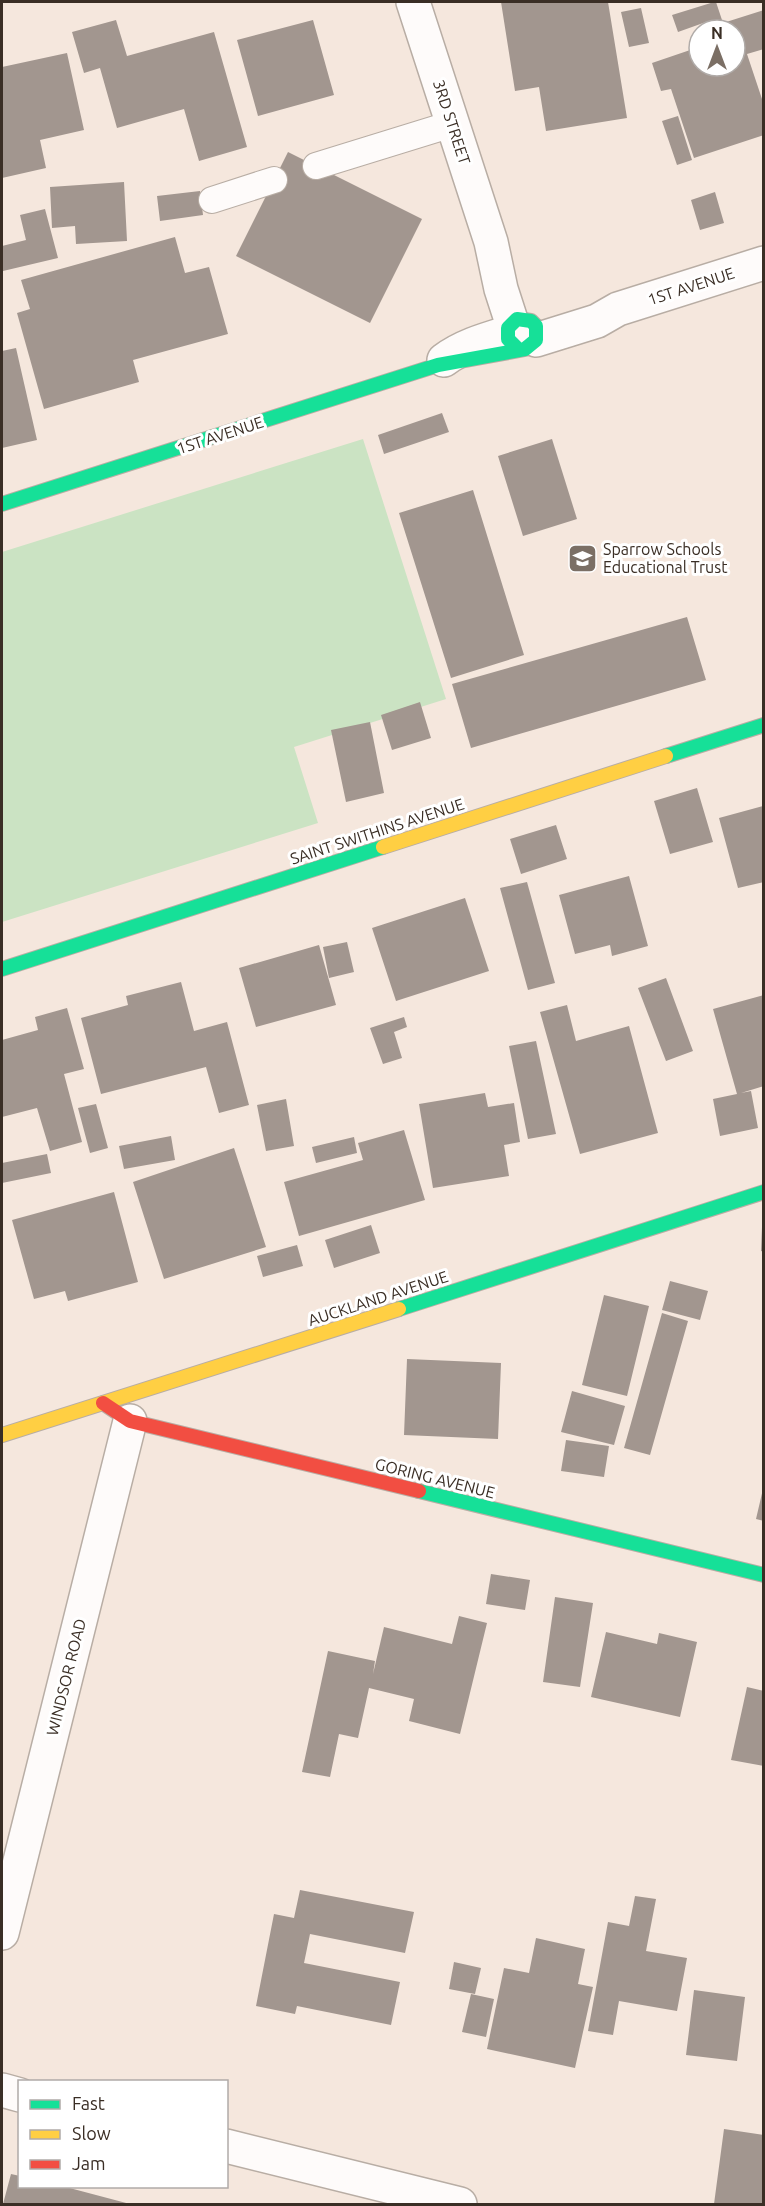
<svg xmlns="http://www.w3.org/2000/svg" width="765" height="2206" font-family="Ubuntu,sans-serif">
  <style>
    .green { fill: #cbe3c3 }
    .building { fill: #a2968f }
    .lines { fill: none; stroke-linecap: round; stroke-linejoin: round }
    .lane-casing { stroke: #b8ada4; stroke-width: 28 }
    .street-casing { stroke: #b8ada4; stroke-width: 36 }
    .fast-casing { stroke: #b8ada4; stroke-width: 16 }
    .slow-casing { stroke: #b8ada4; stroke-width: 16 }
    .jam-casing { stroke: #b8ada4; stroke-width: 16 }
    .lane { stroke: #fefbfa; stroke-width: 26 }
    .street { stroke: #fefbfa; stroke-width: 33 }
    .fast { stroke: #16e098; stroke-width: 14 }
    .slow { stroke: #ffcf43; stroke-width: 14 }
    .jam { stroke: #f24e42; stroke-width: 14 }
    .labels { text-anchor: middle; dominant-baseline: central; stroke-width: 6; stroke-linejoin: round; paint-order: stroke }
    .street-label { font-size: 16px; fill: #3a2e25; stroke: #fff }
    .poi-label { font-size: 16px; fill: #3a2e25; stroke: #fff; text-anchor: start }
  </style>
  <rect width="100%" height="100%" fill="#f5e7dd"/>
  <!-- green -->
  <path class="green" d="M363 439 446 699 294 747 318 823 2 922V552Z"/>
  <!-- building -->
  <path class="building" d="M501 2H608L627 118 546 131 539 87 515 91Z
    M714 2H716L723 23 764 10V49L747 54 764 105V135L694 158 671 89 661 91 652 63 699 47V66H735V30H709L706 22 678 32 672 15Z
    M641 8 649 43 629 47 621 12Z
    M116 20 127 56 214 32 247 147 199 161 184 109 117 128 100 68 84 73 72 32Z
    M313 20 334 95 258 116 237 40Z
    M67 53 84 130 40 140 46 168 2 178V67Z
    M678 116 692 160 677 165 662 121Z
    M288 152 422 219 370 323 236 256Z
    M124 182 127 241 76 244 75 226 52 228 50 187Z
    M200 191 203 215 160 221 157 196Z
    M715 192 724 223 700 230 691 200Z
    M45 209 58 258 3 271 2 246 26 240 20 215Z
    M175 237 185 273 209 267 228 334 133 360 139 382 44 409 17 313 30 309 21 280Z
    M16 348 37 440 2 448V351Z
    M442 413 449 432 384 454 378 435Z
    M552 439 577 519 523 536 498 456Z
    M473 490 524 655 451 678 399 513Z
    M687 617 706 680 471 748 452 684Z
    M420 702 431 738 392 750 381 715Z
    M370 722 384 793 346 802 331 730Z
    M697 788 713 842 670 854 654 801Z
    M763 806 764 882 738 888 719 818Z
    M556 825 567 859 521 874 510 839Z
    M629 876 648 946 612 956 610 945 575 954 559 895Z
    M527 882 555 983 528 990 500 888Z
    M465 898 489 971 396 1001 372 928Z
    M347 942 354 972 329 978 323 947Z
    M319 945 336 1005 256 1027 239 968Z
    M666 978 693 1051 666 1061 638 988Z
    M181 982 194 1031 227 1022 249 1105 219 1113 206 1067 101 1094 81 1018 128 1005 126 996Z
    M764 995V1086L741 1093 751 1091 758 1128 720 1136 713 1099 737 1094 713 1009Z
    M567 1005 576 1041 629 1026 658 1133 580 1154 540 1012Z
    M67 1008 84 1069 64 1074 82 1142 50 1151 37 1108 2 1117V1040L38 1030 35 1017Z
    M404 1017 407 1027 394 1032 402 1058 383 1064 370 1028Z
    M536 1041 556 1134 528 1139 509 1046Z
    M485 1093 488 1107 514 1103 520 1142 504 1145 509 1176 433 1188 419 1104Z
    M286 1099 294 1146 266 1151 257 1105Z
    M96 1104 108 1148 90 1153 78 1108Z
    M404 1130 425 1200 299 1236 284 1182 363 1160 358 1143Z
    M171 1136 175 1160 124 1169 119 1146Z
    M354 1137 357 1153 316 1163 312 1147Z
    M234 1148 266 1247 164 1279 133 1182Z
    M47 1154 51 1173 2 1183V1163Z
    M114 1192 138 1282 68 1301 65 1291 34 1299 12 1220Z
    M371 1225 380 1253 334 1268 325 1240Z
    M762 1227H764V1252L761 1251Z
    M297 1245 303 1266 263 1277 257 1256Z
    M670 1281 708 1291 700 1320 662 1310Z
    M604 1295 649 1306 627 1396 582 1385Z
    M662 1313 688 1321 650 1455 624 1448Z
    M407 1359 501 1363 498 1439 404 1435Z
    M572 1391 625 1406 614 1445 561 1432Z
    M566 1440 609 1446 604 1477 561 1471Z
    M763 1489H764V1521L756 1519Z
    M491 1574 530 1580 525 1610 486 1604Z
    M555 1597 593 1603 580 1687 543 1682Z
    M459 1616 487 1623 460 1734 409 1721 414 1699 369 1688 358 1738 339 1734 330 1777 302 1772 328 1651 375 1661 373 1674 384 1627 452 1644Z
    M606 1632 657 1644 659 1633 697 1642 680 1717 591 1697Z
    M747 1687 764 1691V1766L731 1760Z
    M300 1890 414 1912 405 1953 310 1934 304 1963 400 1982 391 2025 297 2006 295 2014 256 2006 274 1914 294 1918Z
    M635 1896 656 1899 646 1951 687 1958 677 2011 619 2001 613 2035 588 2031 608 1922 629 1926Z
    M536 1938 585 1949 578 1984 593 1987 575 2068 487 2049 504 1968 529 1973Z
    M454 1962 481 1968 475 1994 449 1989Z
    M694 1990 745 1997 737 2061 686 2055Z
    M471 1994 494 1999 486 2037 462 2032Z
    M724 2129 764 2135V2204H714Z
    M11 2174 20 2176V2186H62L130 2204H3Z"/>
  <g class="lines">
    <defs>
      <path id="lane" d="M316 166 452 124
        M212 200 274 180"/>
      <path id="street" d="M413 2 491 242 501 289 512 323
        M536 340 597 321 618 309 764 263
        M444 360C463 346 484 340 507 333
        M2 1933 130 1421
        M2 2090 20 2095
        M226 2146 460 2204"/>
      <path id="fast" d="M2 504 438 365 525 349 536 340V326L531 321 517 319 508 328V339L518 349
        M666 756 764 725
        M2 969 383 847
        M399 1309 764 1192
        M419 1491 764 1575"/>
      <path id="slow" d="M383 847 666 756
        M2 1435 399 1309"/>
      <path id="jam" d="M103 1403 130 1421 419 1491"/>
    </defs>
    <!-- lane casing -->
    <use href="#lane" class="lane-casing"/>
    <!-- street casing -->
    <use href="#street" class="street-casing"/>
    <!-- fast casing -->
    <use href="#fast" class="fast-casing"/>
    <!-- slow casing -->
    <use href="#slow" class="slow-casing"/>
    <!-- jam casing -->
    <use href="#jam" class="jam-casing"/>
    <!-- lane -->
    <use href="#lane" class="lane"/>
    <!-- street -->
    <use href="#street" class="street"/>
    <!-- fast -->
    <use href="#fast" class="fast"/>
    <!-- slow -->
    <use href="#slow" class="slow"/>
    <!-- jam -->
    <use href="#jam" class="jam"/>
  </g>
  <!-- icons -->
  <defs>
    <symbol id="school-square" viewBox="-11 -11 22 22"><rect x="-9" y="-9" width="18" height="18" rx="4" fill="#7b6f65" stroke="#fff"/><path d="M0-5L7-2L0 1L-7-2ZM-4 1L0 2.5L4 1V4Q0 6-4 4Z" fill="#fff"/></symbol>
  </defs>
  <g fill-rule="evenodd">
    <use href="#school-square" x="566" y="542" width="33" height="33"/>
  </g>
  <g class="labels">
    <!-- street labels -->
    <g class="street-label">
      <text transform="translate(452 122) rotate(72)">3RD STREET</text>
      <text transform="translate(691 286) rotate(-18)">1ST AVENUE</text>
      <text transform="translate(220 435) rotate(-18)">1ST AVENUE</text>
      <text transform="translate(377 831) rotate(-18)">SAINT SWITHINS AVENUE</text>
      <text transform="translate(378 1298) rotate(-18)">AUCKLAND AVENUE</text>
      <text transform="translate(435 1478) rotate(14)">GORING AVENUE</text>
      <text transform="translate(66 1677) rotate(-76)">WINDSOR ROAD</text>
    </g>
    <!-- poi labels -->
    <g class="poi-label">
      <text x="603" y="549">Sparrow Schools<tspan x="603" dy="18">Educational Trust</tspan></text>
    </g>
  </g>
  <!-- border -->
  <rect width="765" height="2206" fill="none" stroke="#3a2e25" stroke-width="6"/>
  <!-- legend -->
  <rect x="18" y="2080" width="210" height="108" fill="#ffffff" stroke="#b0aba8" stroke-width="1.5"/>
  <rect x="30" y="2100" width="30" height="9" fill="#16e098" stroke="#b0aba8" stroke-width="1.5"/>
  <text x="72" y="2110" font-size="18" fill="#3a2e25">Fast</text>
  <rect x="30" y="2130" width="30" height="9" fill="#ffcf43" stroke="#b0aba8" stroke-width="1.5"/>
  <text x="72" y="2140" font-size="18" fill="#3a2e25">Slow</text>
  <rect x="30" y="2160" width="30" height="9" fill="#f24e42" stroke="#b0aba8" stroke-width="1.5"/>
  <text x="72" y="2170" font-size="18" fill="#3a2e25">Jam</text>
  <!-- north arrow -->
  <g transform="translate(717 48)"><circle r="28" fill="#ffffff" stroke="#b0aba8" stroke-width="1.5"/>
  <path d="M0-4.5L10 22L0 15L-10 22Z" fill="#7b6f65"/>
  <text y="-9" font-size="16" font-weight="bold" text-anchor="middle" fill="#3a2e25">N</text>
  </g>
</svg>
